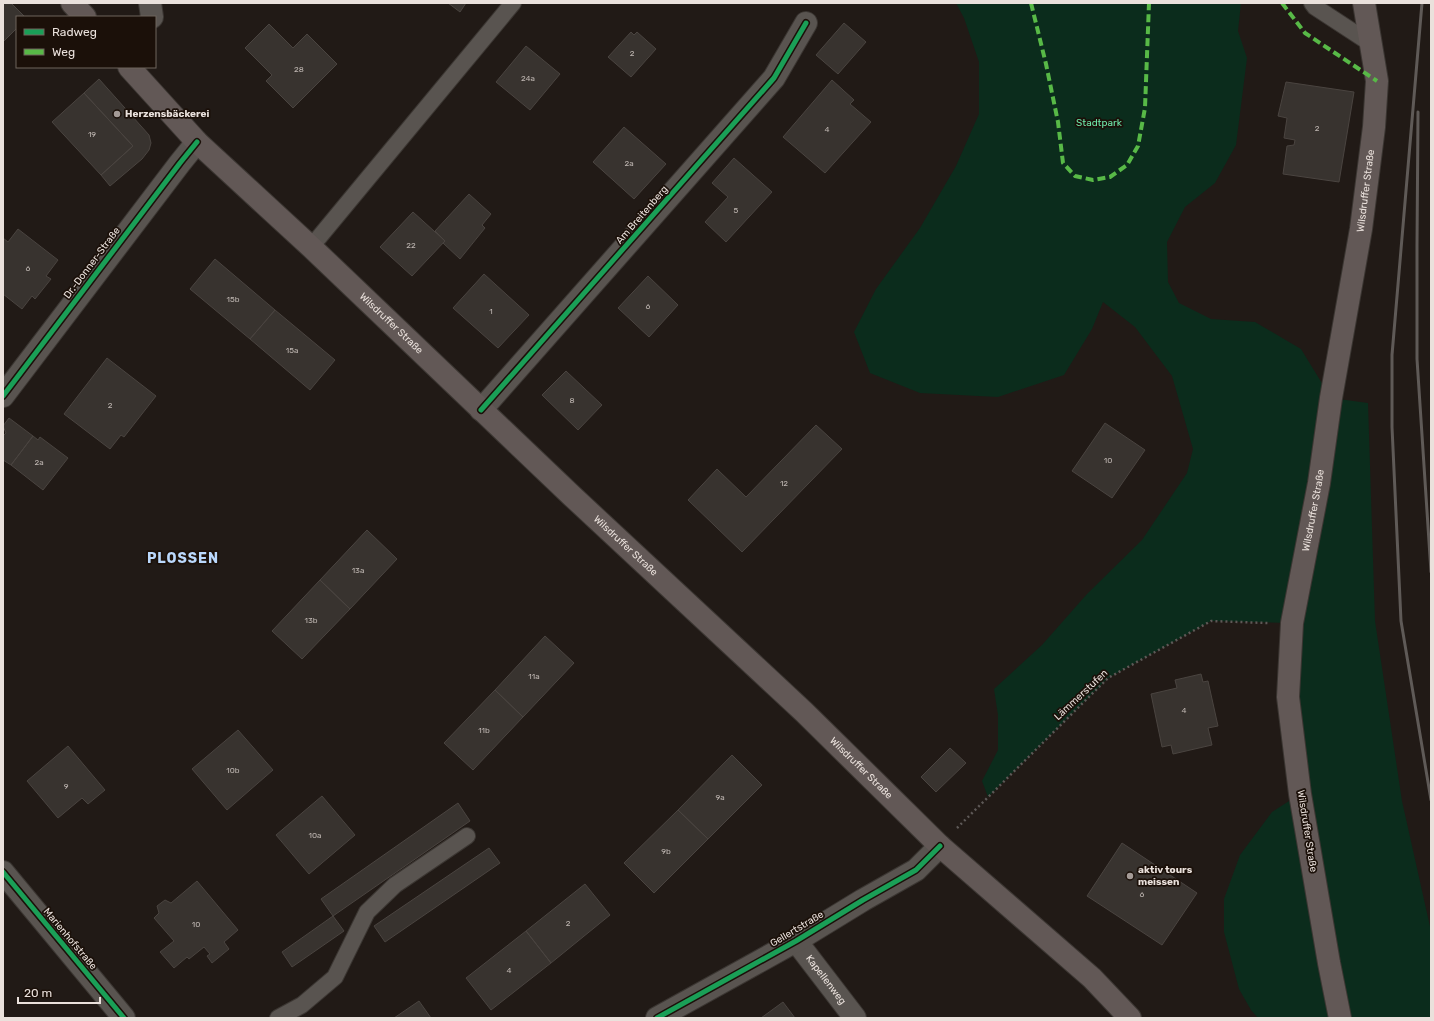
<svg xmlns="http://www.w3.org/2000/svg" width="1434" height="1021" font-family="Rubik,sans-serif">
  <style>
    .green { fill: #0b2c1c }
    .building { fill: #38332f; stroke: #4a4440 }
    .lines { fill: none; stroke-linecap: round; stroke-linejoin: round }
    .lane-casing { stroke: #3b3632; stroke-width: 18 }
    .street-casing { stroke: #3b3632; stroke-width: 24 }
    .secondary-casing { stroke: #3b3632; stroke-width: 24 }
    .path { stroke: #5e5957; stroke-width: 2.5; stroke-dasharray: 2 3; stroke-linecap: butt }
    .lane { stroke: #595450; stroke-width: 16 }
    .street { stroke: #595450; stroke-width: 22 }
    .secondary { stroke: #625856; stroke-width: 22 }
    .rail { stroke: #5f5a57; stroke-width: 3 }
    .quiet { stroke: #58b947; stroke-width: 4; stroke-dasharray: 8 4; stroke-linecap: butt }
    .cycleway-casing { stroke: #1b1009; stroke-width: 8 }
    .cycleway { stroke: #1a9f57; stroke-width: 5 }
    .poi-dot { fill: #a49b97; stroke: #1b1009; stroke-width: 1.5 }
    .labels { text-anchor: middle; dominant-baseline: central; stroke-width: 3.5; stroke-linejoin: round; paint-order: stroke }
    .number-label { font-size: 8px; fill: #beb6b1 }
    .poi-label { font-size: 10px; font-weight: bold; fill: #eae1dc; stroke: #1b1009; text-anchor: start }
    .park-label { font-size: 10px; fill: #6eeaab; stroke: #1b1009 }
    .street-label { font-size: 10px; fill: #eae1dc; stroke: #1b1009 }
    .district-label { font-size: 14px; font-weight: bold; letter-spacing: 1px; fill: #bad8fc; stroke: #1b1009 }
  </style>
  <rect width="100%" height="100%" fill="#211a16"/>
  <!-- green -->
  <path class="green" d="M956 3H1241L1238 31 1247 58 1236 145 1215 183 1185 207 1167 242 1168 282 1179 303 1211 319 1255 322 1301 349 1331 398 1368 403 1375 621 1402 801 1431 931V1018H1258L1251 1010 1239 989 1224 932V899L1240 855 1272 812 1300 794 1291 623 1211 621 1108 678 988 797 982 781 998 750V715L994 689 1042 645 1087 594 1142 540 1187 473 1193 449 1172 376 1135 327 1103 302 1092 329 1064 375 998 397 920 393 870 373 854 332 876 289 920 228 956 166 979 114V62L964 18Z"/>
  <!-- building -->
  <path class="building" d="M3 3H11L25 17H17V28L3 42Z
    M448 3H466L460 12Z
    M844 23 866 42 838 74 816 55Z
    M269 24 293 48 307 34 337 64 293 108 266 81 272 75 245 48Z
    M631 32 634 35 637 32 656 49 631 77 608 57Z
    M526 46 560 74 530 110 496 82Z
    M99 79 149 135 151 143 149 150 142 159 110 186 101 175 133 146 84 93Z
    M832 80 854 100 850 104 871 122 825 173 783 137Z
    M1286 82 1354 92 1339 182 1283 174 1287 146 1294 145 1295 140 1284 138 1287 118 1278 116Z
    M84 93 133 146 101 175 52 122Z
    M624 127 666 164 634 199 593 162Z
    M734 158 772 192 726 242 705 222 728 197 712 183Z
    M469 194 491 214 482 225 485 228 460 259 443 243 445 241 435 231Z
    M413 212 445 241 412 276 380 247Z
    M18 229 58 260 46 276 51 279 35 299 32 296 22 309 3 294V238L8 242Z
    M215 259 275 310 250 339 190 289Z
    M484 274 529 315 498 348 453 308Z
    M648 276 678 305 649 337 618 308Z
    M275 310 335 360 310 390 250 339Z
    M107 358 156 396 124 437 121 435 110 449 64 414Z
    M566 371 602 405 578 430 542 395Z
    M9 418 33 436 11 465 3 460V436L6 433 3 426Z
    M1105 423 1145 450 1112 498 1072 471Z
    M816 425 842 449 742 552 688 500 717 469 746 497Z
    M33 436 38 440 40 437 68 458 43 490 11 465Z
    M367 530 397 559 350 609 320 580Z
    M320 580 350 609 302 659 272 631Z
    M545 636 574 663 523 717 495 690Z
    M1201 674 1203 682 1208 681 1218 726 1208 728 1212 745 1173 754 1171 745 1162 747 1151 694 1177 688 1175 680Z
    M495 690 523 717 473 770 444 743Z
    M238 730 273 770 227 810 192 769Z
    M68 746 105 790 88 804 82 798 58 818 27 781Z
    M950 748 966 763 936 792 921 777Z
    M732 755 762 785 708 839 678 810Z
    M322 796 355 835 309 874 276 835Z
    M458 803 470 821 333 916 321 899Z
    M678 810 708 839 654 893 624 863Z
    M1122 843 1197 893 1162 945 1087 896Z
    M489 848 500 863 385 942 374 926Z
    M197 881 238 930 224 942 229 949 212 963 207 956 210 954 204 947 189 959 187 957 174 968 160 952 174 941 154 918 159 913 157 906 165 900 171 903Z
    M585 884 610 915 551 963 526 931Z
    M333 916 344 931 292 967 282 952Z
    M526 931 551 963 491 1010 466 978Z
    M419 1001 431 1018H394Z
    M783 1002 795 1018H761Z"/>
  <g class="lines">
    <defs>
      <path id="lane" d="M1312 3 1315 7 1370 43
        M311 247 513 3
        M278 1018 302 1005 335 977 367 912 395 885 467 836"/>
      <g id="street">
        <path d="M150 3 152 17"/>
        <path d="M3 396 180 163 197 142"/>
        <path d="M481 410 774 78 806 23"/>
        <path d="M3 872 124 1018"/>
        <path id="s1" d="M796 941 855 1018"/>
        <path d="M657 1018 796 941 863 900 916 870 940 846"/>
      </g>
      <g id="secondary">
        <path d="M72 3 85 17"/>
        <path id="s2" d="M129 67 197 142 311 247 572 496 804 712 940 846 1092 978 1130 1018"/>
        <path id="s3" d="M1340 1018 1329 963 1300 794 1288 697 1292 623 1319 483 1331 398 1361 229 1374 127 1377 81 1364 3"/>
      </g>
    </defs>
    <!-- lane casing -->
    <use href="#lane" class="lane-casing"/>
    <!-- street casing -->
    <use href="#street" class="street-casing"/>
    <!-- secondary casing -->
    <use href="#secondary" class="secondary-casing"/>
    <!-- path -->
    <path class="path" d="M957 828 1108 678 1211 621 1268 623"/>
    <!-- lane -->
    <use href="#lane" class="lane"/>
    <!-- street -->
    <use href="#street" class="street"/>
    <!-- secondary -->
    <use href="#secondary" class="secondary"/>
    <!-- rail -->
    <path class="rail" d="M1422 3 1392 355V427L1401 621 1431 800
      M1418 112 1417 245V359L1431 572"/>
    <!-- quiet -->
    <path class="quiet" d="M1031 3 1046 64 1058 122 1063 163 1075 176 1093 180 1110 177 1127 165 1138 146 1145 108 1149 3
      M1282 3 1305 33 1377 81"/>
    <defs>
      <path id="cycleway" d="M3 396 180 163 197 142
        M481 410 774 78 806 23
        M3 872 124 1018
        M657 1018 796 941 863 900 916 870 940 846"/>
    </defs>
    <!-- cycleway casing -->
    <use href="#cycleway" class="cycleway-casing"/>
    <!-- cycleway -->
    <use href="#cycleway" class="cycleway"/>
  </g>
  <!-- markers -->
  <g class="poi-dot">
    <circle cx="117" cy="114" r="4"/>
    <circle cx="1130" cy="876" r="4"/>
  </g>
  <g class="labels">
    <!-- number labels -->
    <g class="number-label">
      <text x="632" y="53">2</text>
      <text x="299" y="69">28</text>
      <text x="528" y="78">24a</text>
      <text x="1317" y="128">2</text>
      <text x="827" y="129">4</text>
      <text x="92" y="134">19</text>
      <text x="629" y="163">2a</text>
      <text x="736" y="210">5</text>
      <text x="411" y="245">22</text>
      <text x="28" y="268">6</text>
      <text x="233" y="299">15b</text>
      <text x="648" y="306">6</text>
      <text x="491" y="311">1</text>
      <text x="292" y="350">15a</text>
      <text x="572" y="400">8</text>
      <text x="110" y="405">2</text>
      <text x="1108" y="460">10</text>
      <text x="39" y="462">2a</text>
      <text x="784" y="483">12</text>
      <text x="358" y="570">13a</text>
      <text x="311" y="620">13b</text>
      <text x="534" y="676">11a</text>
      <text x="1184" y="710">4</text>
      <text x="484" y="730">11b</text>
      <text x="233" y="770">10b</text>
      <text x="66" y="786">9</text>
      <text x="720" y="797">9a</text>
      <text x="315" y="835">10a</text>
      <text x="666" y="851">9b</text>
      <text x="1142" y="894">6</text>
      <text x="568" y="923">2</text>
      <text x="196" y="924">10</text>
      <text x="509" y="970">4</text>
    </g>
    <!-- poi labels -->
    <g class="poi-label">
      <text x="125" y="114">Herzensbäckerei</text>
      <text x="1138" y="870">aktiv tours<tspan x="1138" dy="12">meissen</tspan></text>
    </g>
    <!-- park labels -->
    <g class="park-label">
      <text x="1099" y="123">Stadtpark</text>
    </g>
    <!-- street labels -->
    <g class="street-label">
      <text stroke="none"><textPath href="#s3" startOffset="838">Wilsdruffer Straße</textPath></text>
      <text transform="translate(642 215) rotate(-49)">Am Breitenberg</text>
      <text transform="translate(92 263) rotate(-53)">Dr.-Donner-Straße</text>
      <text stroke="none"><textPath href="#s2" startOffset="367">Wilsdruffer Straße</textPath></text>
      <text stroke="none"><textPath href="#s3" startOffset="514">Wilsdruffer Straße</textPath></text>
      <text stroke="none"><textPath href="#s2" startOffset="690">Wilsdruffer Straße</textPath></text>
      <text transform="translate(1081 695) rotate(-43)">Lämmerstufen</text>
      <text stroke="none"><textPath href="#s2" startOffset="1014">Wilsdruffer Straße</textPath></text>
      <text transform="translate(1307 831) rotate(81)">Wilsdruffer Straße</text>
      <text transform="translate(797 929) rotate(-31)">Gellertstraße</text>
      <text transform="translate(70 939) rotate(50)">Marienhofstraße</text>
      <text stroke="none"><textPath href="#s1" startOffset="49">Kapellenweg</textPath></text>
    </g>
    <!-- district labels -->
    <g class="district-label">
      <text x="183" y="558">PLOSSEN</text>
    </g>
  </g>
  <!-- border -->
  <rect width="1434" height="1021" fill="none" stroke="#eae1dc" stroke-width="8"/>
  <!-- legend -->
  <rect x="16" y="16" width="140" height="52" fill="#1b1009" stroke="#6e645d"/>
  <rect x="24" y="29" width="20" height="6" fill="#1a9f57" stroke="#6e645d"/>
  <text x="52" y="36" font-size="12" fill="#eae1dc">Radweg</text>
  <rect x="24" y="49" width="20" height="6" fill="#58b947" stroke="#6e645d"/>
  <text x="52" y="56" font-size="12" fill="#eae1dc">Weg</text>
  <!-- scale -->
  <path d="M18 997v6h82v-6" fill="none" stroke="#eae1dc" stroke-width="2"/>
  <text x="24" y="997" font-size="12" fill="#eae1dc" stroke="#1b1009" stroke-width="3" paint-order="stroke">20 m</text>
</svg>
